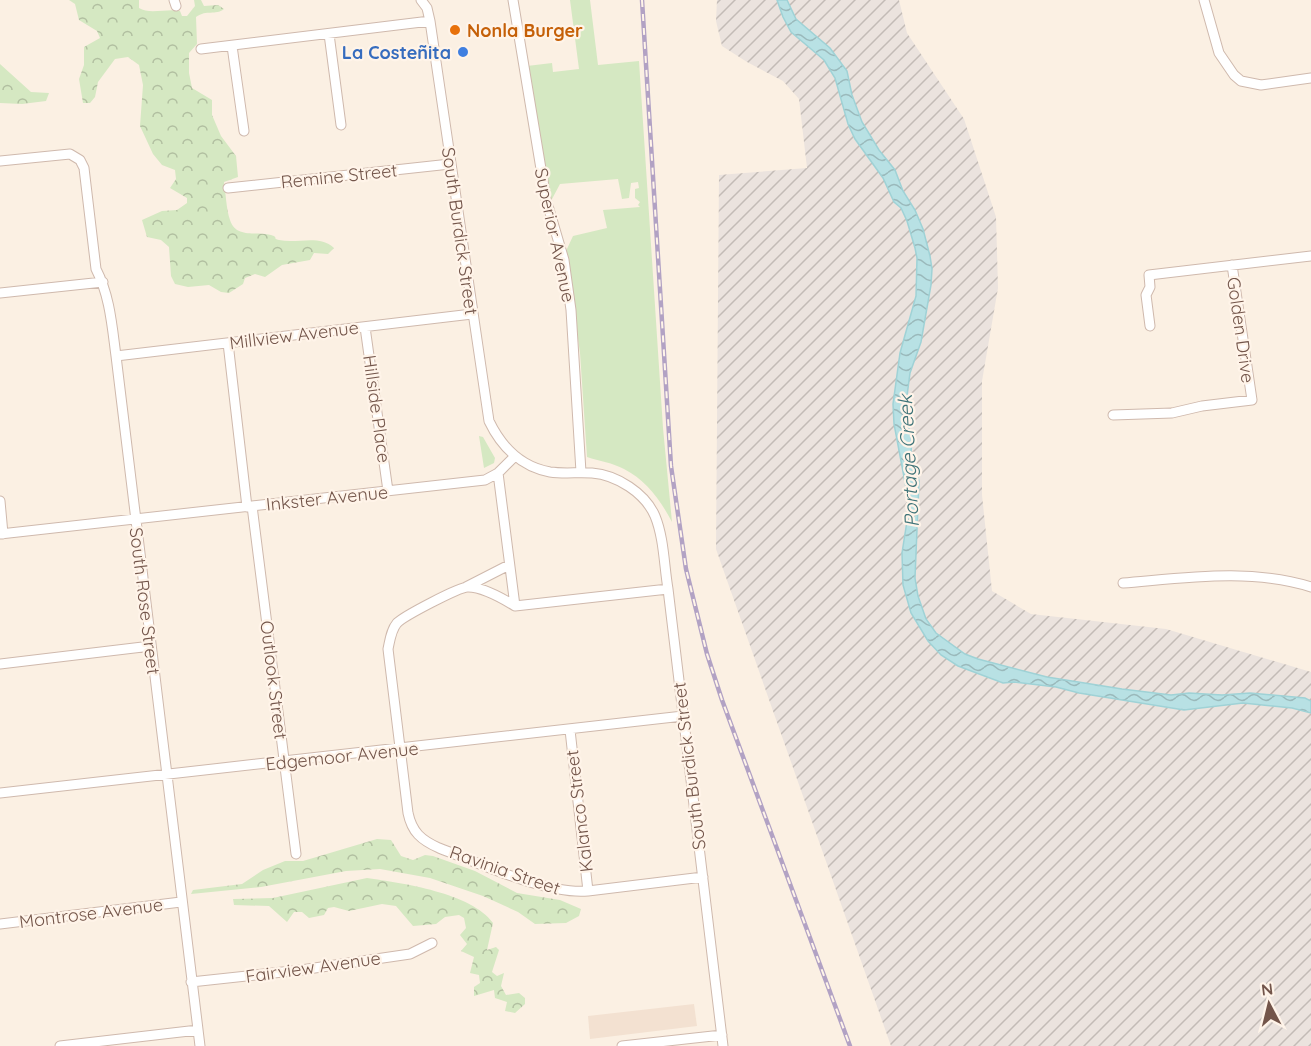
<svg xmlns="http://www.w3.org/2000/svg" width="1311" height="1046" font-family="Quicksand,sans-serif">
  <style>
    .residential { fill: #f3e1d1 }
    .industrial { fill: url(#industrial-furrows) }
    .grass { fill: #d5e8c2 }
    .forest { fill: url(#forest-crowns) }
    .water { fill: url(#water-waves); stroke: #9fd2d6; stroke-width: 1.5 }
    .lines { fill: none; stroke-linecap: round; stroke-linejoin: round }
    .minor-casing { stroke: #cfb9ad; stroke-width: 11 }
    .minor { stroke: #fff; stroke-width: 9 }
    .rail-casing { stroke: #b2a2c4; stroke-width: 4.5 }
    .rail { stroke: #fff4e9; stroke-width: 2; stroke-dasharray: 7; stroke-linecap: butt }
    .food-dot { fill: #e8710a; stroke: #fff4e9; stroke-width: 2 }
    .shop-dot { fill: #3f7fe0; stroke: #fff4e9; stroke-width: 2 }
    .labels { text-anchor: middle; dominant-baseline: central; stroke-width: 4.5; stroke-linejoin: round; paint-order: stroke }
    .food-label { font-size: 18px; font-weight: bold; fill: #c56008; stroke: #fff4e9; text-anchor: start }
    .shop-label { font-size: 18px; font-weight: bold; fill: #366cbe; stroke: #fff4e9; text-anchor: end }
    .street-label { font-size: 18px; fill: #73554a; stroke: #fff4e9 }
    .water-label { font-size: 20px; font-style: italic; fill: #3e7378; stroke: #fff4e9 }
  </style>
  <defs>
    <pattern id="industrial-furrows" width="10" height="10" patternUnits="userSpaceOnUse" patternTransform="scale(1.5)"><rect width="10" height="10" fill="#ebe3de"/><path d="M-1 1l2-2M0 10L10 0M9 11l2-2" fill="none" stroke="#c3bbb6"/></pattern>
    <pattern id="forest-crowns" width="20" height="18" patternUnits="userSpaceOnUse" patternTransform="scale(1.5)"><rect width="20" height="18" fill="#d5e8c2"/><path d="M2 6a3 3 0 1 1 6 0M12 15a3 3 0 1 1 6 0" fill="none" stroke="#b1bfa0"/></pattern>
    <pattern id="water-waves" width="16" height="10" patternUnits="userSpaceOnUse" patternTransform="scale(1.5)"><rect width="16" height="10" fill="#b8e1e4"/><path d="M0 5q4-4 8 0t8 0" fill="none" stroke="#9ab9bb"/></pattern>
  </defs>
  <rect width="100%" height="100%" fill="#fbf0e3"/>
  <!-- residential -->
  <path class="residential" d="M694 1004 697 1026 590 1039 588 1016Z"/>
  <!-- industrial -->
  <path class="industrial" d="M717 0H899L907 33 964 119 996 217 998 288 982 381V495L992 591 1031 614 1166 629 1311 672V1046H891L716 549 719 175 807 168 799 99 783 81 747 62 722 46 716 21Z"/>
  <!-- grass -->
  <path class="grass" d="M570 0H590L598 65 639 61 663 428 672 522C661 501 646 480 624 469 613 463 599 461 587 457L580 353 566 251 573 236 607 228 603 210 640 207 638 205 640 202 635 198V189L639 188 638 182 631 183 629 198 622 199 618 179 560 184 552 199 548 200 527 66 552 63 553 72 579 69Z
    M479 436 483 437 495 458 494 463 484 468Z"/>
  <!-- forest -->
  <path class="forest" d="M69 0H139V8C150 15 167 8 180 11L182 16H187L195 6 194 0H201L204 6 218 5 224 9C215 16 207 9 196 17L197 44 189 53V73L192 88 212 100V115L221 136 236 156 238 177 224 182C226 194 226 208 230 220 236 239 257 231 271 235 280 238 271 238 279 240 298 244 319 234 334 248L328 254 314 253 310 260 282 265 265 277 255 274 245 278 243 284 229 293 221 292 209 285 188 287 175 284 171 276 169 247 161 240 147 237 142 220 162 211 177 210 187 203V198L170 188 176 179 175 170 162 165 153 154 140 126 143 85 139 65 128 57 115 59 98 82 95 97 90 103H83L79 79 84 65V47L100 38 97 31 79 20 75 4Z
    M0 64 31 92 49 93 46 101 22 104 0 103Z
    M377 839 391 840 401 856 413 860 425 855 433 856 475 871 517 893 560 900 581 909 579 916 566 923 535 924 518 912 483 896 430 878 380 869 346 871 261 887 191 894 193 890 242 884 263 870 285 861H303Z
    M367 878C402 883 472 893 493 923L487 950 496 947 499 950 492 972 497 976 504 973 501 986 506 995 519 993 525 998V1004L515 1013 505 1011 507 1002 495 998 494 990 474 996V987L480 983 479 975 470 973 474 957 461 951 467 944 460 935 466 928 464 918 459 915 445 917 436 924 413 926 396 906 382 904 349 911 334 907 328 908 324 915 309 918 302 912H294L287 922 269 906 234 905 233 899 273 898Z"/>
  <!-- water -->
  <path class="water" d="M777 0H787L796 19 830 48 847 71 852 95 862 122 879 150 895 170 903 191 915 210 923 229 930 256 932 269 931 285 921 342 910 373 907 396 909 429 912 440 911 452 919 481 915 578 918 596 926 619 936 633 965 654 978 659 1047 677 1122 689 1171 695 1189 693 1222 695 1250 693 1305 698 1311 701V713L1292 708 1243 703 1184 710 1079 693 1056 687 1014 682 1003 683 958 666 941 655 928 641 911 613 903 585 902 553 907 521 908 498 894 424 893 404 900 353 916 296 917 258 915 248 907 221 901 208 894 202 883 178 855 139 848 124 835 78 824 60 791 32 783 17Z"/>
  <g class="lines">
    <defs>
      <path id="minor" d="M174 0 176 6
        M421 0 427 8 430 21 489 421C501 446 521 467 550 472 564 474 578 472 592 473 617 475 645 493 655 516 664 538 664 565 668 589L723 1046
        M513 0 546 199 564 260 571 310 581 472
        M1204 0 1219 53 1234 75 1241 81 1261 85 1311 78
        M329 34 341 125
        M232 46 244 131
        M201 49 430 21
        M0 161 70 154 80 160 84 168 96 269C110 296 112 326 116 356L200 1046
        M228 188 450 164
        M0 293 103 282
        M1150 326 1146 295 1150 287 1149 275 1311 256
        M365 327 388 491
        M228 343 247 507
        M116 356 472 314
        M1113 415 1172 413 1202 406 1252 400 1232 265
        M498 473 515 606
        M0 501 3 534
        M252 506 296 854
        M0 534 485 480 498 473 515 456
        M1123 583C1185 578 1251 568 1311 587
        M466 587 509 565
        M515 606C502 598 483 587 468 587 459 587 404 616 397 623 391 630 390 640 388 649L408 813C412 832 421 840 439 848 479 863 547 895 588 891L703 877
        M515 606 668 589
        M0 664 151 646
        M570 730 588 891
        M0 793 683 716
        M0 924 181 902
        M191 982 301 970 410 954 432 943
        M60 1046 198 1030
        M622 1046 722 1035"/>
    </defs>
    <!-- minor casing -->
    <use href="#minor" class="minor-casing"/>
    <!-- minor -->
    <use href="#minor" class="minor"/>
    <defs>
      <path id="rail" d="M642 0 671 466 686 569 707 654 722 700 850 1046"/>
    </defs>
    <!-- rail casing -->
    <use href="#rail" class="rail-casing"/>
    <!-- rail -->
    <use href="#rail" class="rail"/>
  </g>
  <!-- markers -->
  <circle class="food-dot" cx="455" cy="30" r="6"/>
  <circle class="shop-dot" cx="463" cy="52" r="6"/>
  <g class="labels">
    <!-- food labels -->
    <g class="food-label">
      <text x="467" y="30">Nonla Burger</text>
    </g>
    <!-- shop labels -->
    <g class="shop-label">
      <text x="451" y="52">La Costeñita</text>
    </g>
    <!-- street labels -->
    <g class="street-label">
      <text transform="translate(339 176) rotate(-6)">Remine Street</text>
      <text transform="translate(460 231) rotate(82)">South Burdick Street</text>
      <text transform="translate(555 235) rotate(78)">Superior Avenue</text>
      <text transform="translate(1241 330) rotate(82)">Golden Drive</text>
      <text transform="translate(294 335) rotate(-7)">Millview Avenue</text>
      <text transform="translate(377 409) rotate(82)">Hillside Place</text>
      <text transform="translate(327 498) rotate(-6)">Inkster Avenue</text>
      <text transform="translate(145 601) rotate(83)">South Rose Street</text>
      <text transform="translate(274 680) rotate(83)">Outlook Street</text>
      <text transform="translate(342 756) rotate(-6)">Edgemoor Avenue</text>
      <text transform="translate(689 766) rotate(-97)">South Burdick Street</text>
      <text transform="translate(579 811) rotate(-97)">Kalanco Street</text>
      <text transform="translate(505 870) rotate(19)">Ravinia Street</text>
      <text transform="translate(91 913) rotate(-7)">Montrose Avenue</text>
      <text transform="translate(313 967) rotate(-8)">Fairview Avenue</text>
    </g>
    <!-- water labels -->
    <g class="water-label">
      <text transform="translate(908 461) rotate(-93)">Portage Creek</text>
    </g>
  </g>
  <!-- north arrow -->
  <g transform="translate(1269 1004) rotate(353)" stroke="#fff4e9" stroke-width="4.5" paint-order="stroke">
  <path d="M0-4.5L10 22L0 15L-10 22Z" fill="#73554a"/>
  <text y="-9" font-size="16" font-weight="bold" text-anchor="middle" fill="#73554a">N</text>
  </g>
</svg>
